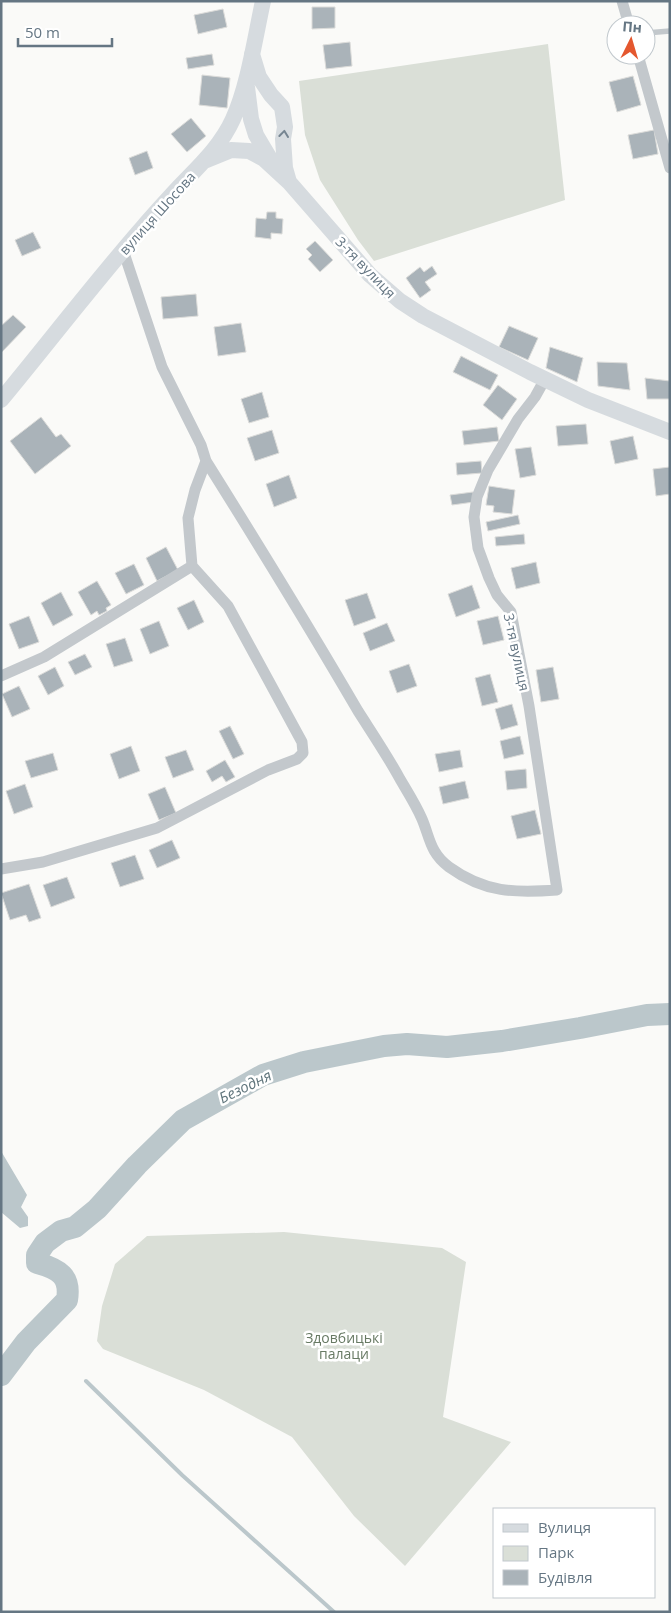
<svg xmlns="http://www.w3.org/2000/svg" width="671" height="1613" font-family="'Open Sans',sans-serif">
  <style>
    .green { fill: #dadfd7 }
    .water { fill: #bbc7cb }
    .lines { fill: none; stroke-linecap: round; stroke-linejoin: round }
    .stream { stroke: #bbc7cb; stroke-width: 4 }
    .river { stroke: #bbc7cb; stroke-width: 22 }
    .building { fill: #aab3b9; stroke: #dcdcda }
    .lane { stroke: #c3c8cc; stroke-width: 5.5 }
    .street { stroke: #c3c8cc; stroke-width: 11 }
    .secondary { stroke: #d6dbdf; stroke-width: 16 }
    .oneway { stroke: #768591 }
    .labels { text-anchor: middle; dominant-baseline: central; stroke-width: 5; stroke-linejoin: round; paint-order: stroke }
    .street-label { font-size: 14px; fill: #657683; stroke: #fff }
    .park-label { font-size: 14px; fill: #687a64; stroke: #fff }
    .water-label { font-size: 15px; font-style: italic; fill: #60757c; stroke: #fff }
  </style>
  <rect width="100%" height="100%" fill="#fafaf8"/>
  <!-- green -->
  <path class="green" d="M548 44 565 200 374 261 358 240 320 180 305 135 299 81Z
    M284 1232 442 1248 466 1262 443 1417 511 1442 405 1566 354 1516 292 1437 204 1390 103 1349 97 1341 102 1306 115 1264 147 1236Z"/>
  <!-- water -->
  <path class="water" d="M1 1151 27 1195 21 1207 28 1217V1226L20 1228 1 1212Z"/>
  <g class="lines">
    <!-- stream -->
    <path class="stream" d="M86 1381 182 1475 334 1612"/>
    <!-- river -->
    <path class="river" d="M1 1375 26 1342 67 1300C71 1276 59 1269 37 1263V1255L45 1243 61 1231 75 1227 97 1209 137 1165 183 1120 263 1075 304 1062 384 1046 407 1044 447 1047 502 1041 580 1028 647 1015 670 1014"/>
  </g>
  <!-- building -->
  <path class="building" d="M312 7H335V28L312 29Z
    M223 9 227 27 198 34 194 15Z
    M350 42 352 66 326 69 323 45Z
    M212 54 214 65 188 69 186 58Z
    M202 75 230 78 227 108 199 105Z
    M633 76 641 105 617 112 609 82Z
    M191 118 206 136 187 152 171 134Z
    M654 130 658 154 633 159 628 135Z
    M147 151 153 168 135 175 129 158Z
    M267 212H276V218L283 219 282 234 271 233V239L255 237 256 218 266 219Z
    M33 232 41 248 22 256 15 240Z
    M315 241 333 260 320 272 308 259 312 255 306 249Z
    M432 266 437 274 425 282 431 290 420 298 406 278 420 267 424 272Z
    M196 294 198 316 163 319 161 297Z
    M13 315 26 327 1 353V326Z
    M241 323 246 352 218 356 214 327Z
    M509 326 538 338 528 360 499 347Z
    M550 347 583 358 577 382 546 368Z
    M461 356 498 375 490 390 453 372Z
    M597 362 627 363 630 390 598 386Z
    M645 378 670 381V399H647Z
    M498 385 517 399 502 420 483 405Z
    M262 392 269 417 249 423 241 399Z
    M41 417 56 437 61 434 71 446 35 474 10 441Z
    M586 424 588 444 558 446 556 426Z
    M497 427 499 441 464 445 462 431Z
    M272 430 279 453 255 461 247 438Z
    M633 436 638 459 615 464 610 441Z
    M531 447 536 475 520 478 515 449Z
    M481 461 482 473 457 475 456 463Z
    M670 467V494L656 496 653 469Z
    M289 475 297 498 274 507 266 484Z
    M489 486 515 490 512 514 493 512 494 506 486 505Z
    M473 492 474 502 452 505 450 495Z
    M518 515 520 524 488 531 486 522Z
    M524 534 525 544 496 546 495 537Z
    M166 547 178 570 157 581 146 558Z
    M536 562 540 583 516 589 511 568Z
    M134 564 144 585 126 594 115 573Z
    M97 581 111 605 106 608 107 611 99 615 97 611 91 615 78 592Z
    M472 585 480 608 456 617 448 594Z
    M61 592 73 615 53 626 41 603Z
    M367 593 376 618 354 626 345 600Z
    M194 600 204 622 188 630 177 608Z
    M29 616 39 642 19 649 9 624Z
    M498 616 504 640 483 645 477 621Z
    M159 621 169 646 150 654 140 629Z
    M387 623 395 641 370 651 363 633Z
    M125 638 133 661 114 667 106 644Z
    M85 654 92 667 75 675 68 662Z
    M409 664 417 686 397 693 389 671Z
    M55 667 64 686 48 695 38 676Z
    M553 667 559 699 541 702 536 670Z
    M490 674 498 702 482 706 475 678Z
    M19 686 30 709 12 717 2 694Z
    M512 704 518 725 501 730 495 709Z
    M230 726 244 754 233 759 219 731Z
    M520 736 524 754 504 759 500 741Z
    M131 746 140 771 119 779 110 754Z
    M186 750 194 770 173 778 165 757Z
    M460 750 463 767 439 772 435 754Z
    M53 753 58 770 31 778 25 761Z
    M225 760 235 777 226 782 222 776 212 782 206 771Z
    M526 769 527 788 507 790 505 771Z
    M465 781 469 798 443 804 439 787Z
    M25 784 33 807 14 814 6 791Z
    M165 787 176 813 159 820 148 794Z
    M535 810 541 834 517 839 511 816Z
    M172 840 180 858 157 868 149 850Z
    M135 855 144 879 120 887 111 863Z
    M67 877 75 898 51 907 43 885Z
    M29 884 41 918 29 922 26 915 10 920 1 893Z"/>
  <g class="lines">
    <!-- lane -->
    <path class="lane" d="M646 33 670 31"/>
    <!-- street -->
    <path class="street" d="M622 1 629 25
      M638 55 670 168
      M206 461C258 544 309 627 358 711 372 733 387 755 400 779 407 791 416 805 422 819 430 838 430 853 449 867 485 893 515 893 557 890L529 706 511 612 497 595 489 578 478 548 474 517 477 497 488 470 518 419 535 397 545 379
      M1 676 44 657 192 566
      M1 869 43 862 157 828 268 770 297 759 303 753 302 742 228 606 192 566 188 518 195 490 206 461 201 445 162 367 123 250"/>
    <!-- secondary -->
    <path class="secondary" d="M252 54 259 77 271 95 282 107 285 127 283 139 285 168 289 182
      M247 87 251 119 256 135 272 162
      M204 161 231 150 249 151 264 159 289 182 370 275 400 301 423 316 530 372 588 400 670 432
      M1 400C49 342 94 283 143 227 155 213 167 200 179 187 199 166 221 146 233 119 248 86 255 38 263 1"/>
  </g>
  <!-- one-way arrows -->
  <defs><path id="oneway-chevron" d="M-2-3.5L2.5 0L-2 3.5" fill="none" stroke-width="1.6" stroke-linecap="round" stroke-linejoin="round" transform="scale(1.25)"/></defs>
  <use class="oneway" href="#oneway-chevron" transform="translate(284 134) rotate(-83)"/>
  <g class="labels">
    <!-- street labels -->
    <g class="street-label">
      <text transform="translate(157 213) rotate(-48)">вулиця Шосова</text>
      <text transform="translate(366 267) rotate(46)">3-тя вулиця</text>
      <text transform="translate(517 652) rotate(78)">3-тя вулиця</text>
    </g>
    <!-- park labels -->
    <g class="park-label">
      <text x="344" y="1337">Здовбицькі<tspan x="344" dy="16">палаци</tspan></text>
    </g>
    <!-- water labels -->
    <g class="water-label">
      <text transform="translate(245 1086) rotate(-26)">Безодня</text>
    </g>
  </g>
  <!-- border -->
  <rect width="671" height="1613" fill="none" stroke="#657683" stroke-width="5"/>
  <!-- legend -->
  <rect x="493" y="1508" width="162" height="90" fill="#ffffff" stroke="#c1c8cd"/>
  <rect x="503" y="1524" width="25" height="8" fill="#d6dbdf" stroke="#c1c8cd"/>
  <text x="538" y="1533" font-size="15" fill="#657683">Вулиця</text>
  <rect x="503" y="1546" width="25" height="15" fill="#dadfd7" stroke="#c1c8cd"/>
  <text x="538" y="1558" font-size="15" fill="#657683">Парк</text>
  <rect x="503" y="1570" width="25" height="15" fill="#aab3b9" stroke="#c1c8cd"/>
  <text x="538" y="1583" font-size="15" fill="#657683">Будівля</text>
  <!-- north arrow -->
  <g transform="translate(631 40) rotate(5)"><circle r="24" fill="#ffffff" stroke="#c1c8cd"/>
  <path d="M0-4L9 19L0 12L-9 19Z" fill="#e4572e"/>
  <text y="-8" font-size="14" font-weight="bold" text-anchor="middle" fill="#657683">Пн</text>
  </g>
  <!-- scale -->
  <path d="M18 38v8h94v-8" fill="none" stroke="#657683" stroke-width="2.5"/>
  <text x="25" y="38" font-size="15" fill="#657683" stroke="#ffffff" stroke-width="4" paint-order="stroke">50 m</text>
</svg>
